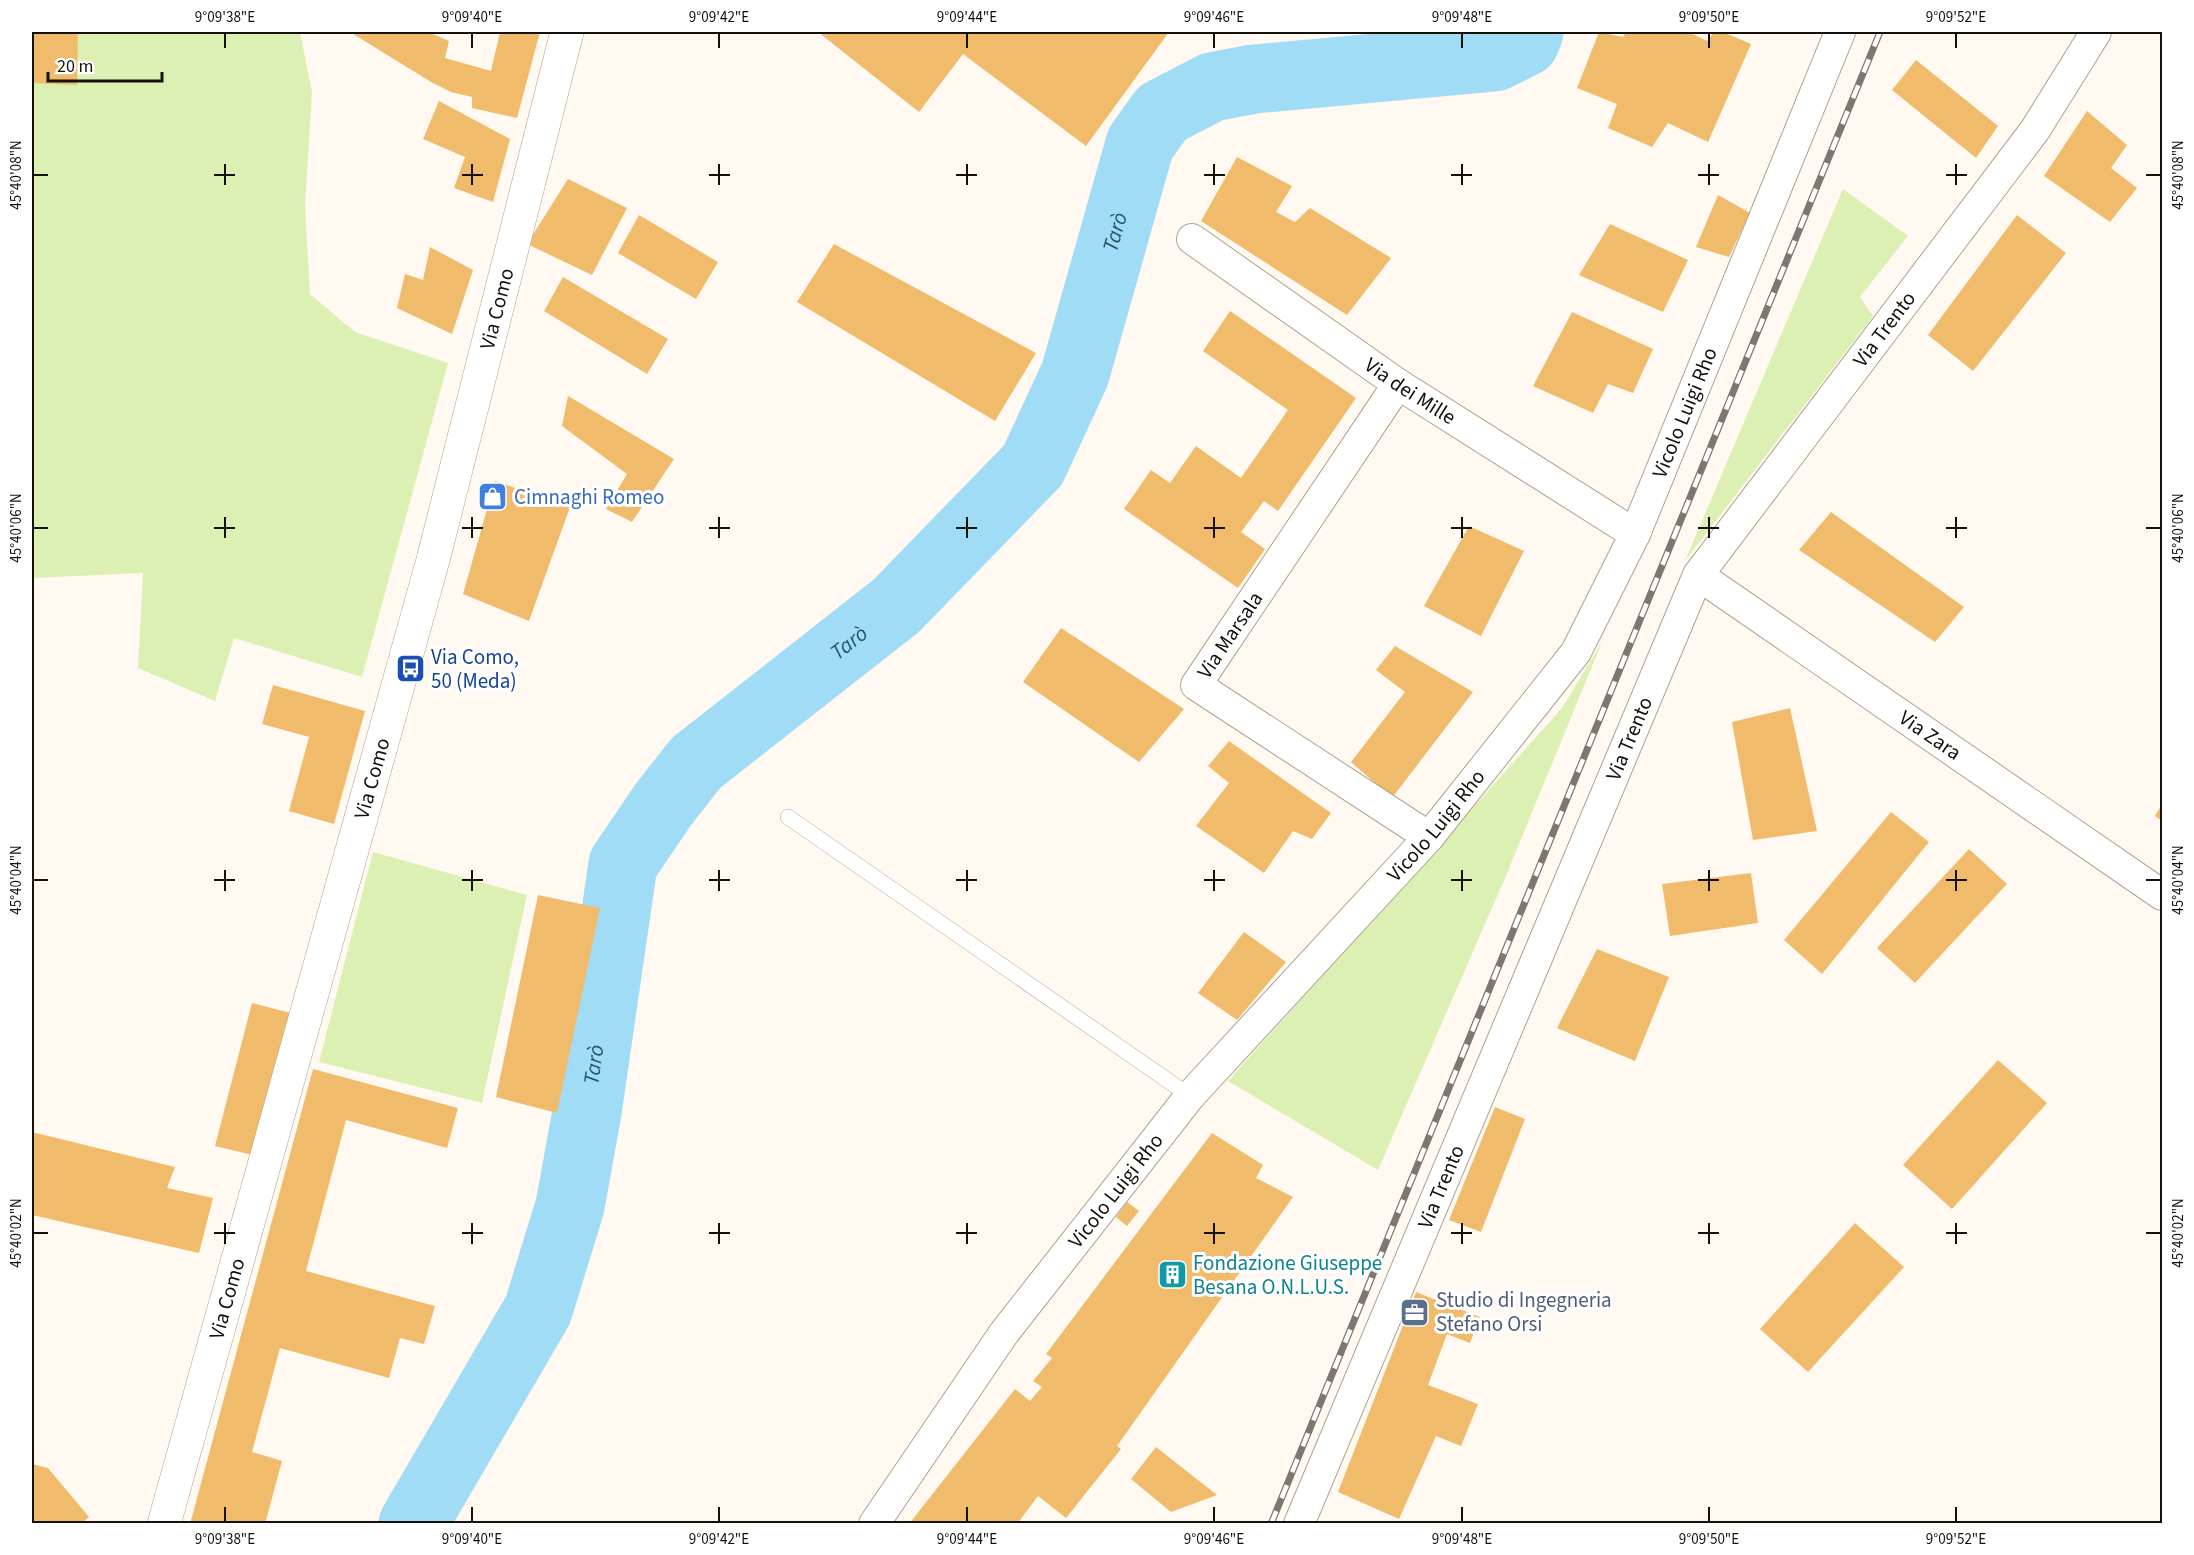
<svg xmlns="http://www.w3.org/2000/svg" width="2194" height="1555" font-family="'Source Sans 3',sans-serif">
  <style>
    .green { fill: #ddf0b3 }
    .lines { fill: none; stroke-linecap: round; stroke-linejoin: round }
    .river { stroke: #a1dcf6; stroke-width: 69 }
    .building { fill: #f0bb6a }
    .service-casing { stroke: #afa28e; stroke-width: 16 }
    .minor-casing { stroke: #afa28e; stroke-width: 32 }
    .tertiary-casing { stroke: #afa28e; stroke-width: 34 }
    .service { stroke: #fff; stroke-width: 15 }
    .minor { stroke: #fff; stroke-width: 30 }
    .tertiary { stroke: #fff; stroke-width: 33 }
    .rail-casing { stroke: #7d7770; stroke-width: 7 }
    .rail { stroke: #fff; stroke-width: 4.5; stroke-dasharray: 14; stroke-linecap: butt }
    .ticks { fill: none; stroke: #151009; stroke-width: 2 }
    .labels { text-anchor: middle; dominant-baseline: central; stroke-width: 6; stroke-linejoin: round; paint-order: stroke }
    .street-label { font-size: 21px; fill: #151009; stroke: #fff }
    .shop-label { font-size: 21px; fill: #366cbe; stroke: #fff; text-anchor: start }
    .transit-label { font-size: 21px; fill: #164399; stroke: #fff; text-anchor: start }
    .culture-label { font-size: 21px; fill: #0d838f; stroke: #fff; text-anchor: start }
    .service-label { font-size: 21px; fill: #4e5e75; stroke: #fff; text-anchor: start }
    .water-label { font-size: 22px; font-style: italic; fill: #275567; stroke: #fff }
    .neatline { fill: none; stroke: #151009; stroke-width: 2 }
    .ticks-label { font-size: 15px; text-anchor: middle; fill: #151009 }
  </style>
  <rect width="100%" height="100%" fill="#fff9f1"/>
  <!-- green -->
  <path class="green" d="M32 32H300L312 92 305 206 310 294 355 332 448 363 362 677 234 638 215 701 138 668 143 573 32 578Z
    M1843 189 1908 236 1860 297 1873 316 1685 561Z
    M1602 642 1505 878 1378 1170 1228 1081 1562 708Z
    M373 852 527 895 482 1103 319 1062Z"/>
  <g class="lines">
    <!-- river -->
    <path class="river" id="s1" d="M413 1524 538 1310 570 1206 587 1112 623 864 663 805 696 763 896 606 1033 465 1075 374 1140 144 1162 113 1212 87 1254 79 1495 57 1525 42 1529 32"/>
  </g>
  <!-- building -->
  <path class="building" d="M32 32H78L77 85 32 83Z
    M350 32H428L449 41 445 58 491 71 500 32H540L517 118 472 108V97L451 92 431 82Z
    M818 32H1169L1086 146 963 54 919 112Z
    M1599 32 1623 37 1626 32H1689L1707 41 1714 32H1723L1751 44 1708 142 1668 123 1652 147 1608 128 1617 104 1577 88Z
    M1916 60 1998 126 1976 158 1892 90Z
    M439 101 510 139 493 202 454 188 465 157 423 139Z
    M2087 111 2127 145 2111 168 2137 188 2110 222 2044 176Z
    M1237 157 1292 186 1276 212 1295 222 1310 208 1391 258 1347 315 1201 221Z
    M568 179 627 208 592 275 527 244Z
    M1718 195 1750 213 1729 257 1696 247Z
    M639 215 718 262 696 299 618 253Z
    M2017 215 2066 253 1973 371 1928 335Z
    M1610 224 1688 260 1663 312 1579 275Z
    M834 244 1036 353 995 421 797 302Z
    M430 247 473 270 452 334 397 308 405 274 423 280Z
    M563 277 668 339 647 374 544 311Z
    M1230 311 1356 398 1278 511 1264 501 1241 532 1265 549 1238 588 1124 509 1151 470 1170 483 1196 446 1241 478 1288 410 1203 351Z
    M1572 312 1653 349 1633 393 1608 384 1593 413 1533 386Z
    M568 396 674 459 632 522 606 509 627 474 562 426Z
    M495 481 570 507 529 621 463 594Z
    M1831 512 1964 607 1935 642 1799 550Z
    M1469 526 1524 551 1481 636 1424 606Z
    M1061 628 1184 709 1139 762 1023 682Z
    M1395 646 1473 692 1392 798 1351 762 1405 692 1376 670Z
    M273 685 365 711 334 824 289 811 309 737 262 724Z
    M1790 708 1817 831 1753 840 1732 722Z
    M1229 741 1331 813 1312 839 1293 831 1264 873 1196 826 1229 783 1208 766Z
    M2162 804V821L2155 816Z
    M1891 812 1929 842 1822 974 1784 940Z
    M1969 849 2007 884 1915 983 1877 948Z
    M1751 873 1758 923 1670 936 1662 884Z
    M538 895 600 908 557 1113 496 1097Z
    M1244 932 1286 962 1237 1020 1198 993Z
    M1597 949 1669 977 1635 1061 1557 1028Z
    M252 1003 306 1017 266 1158 215 1146Z
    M1998 1060 2047 1103 1952 1209 1903 1165Z
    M313 1069 458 1108 447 1148 346 1120 306 1271 435 1306 424 1344 400 1338 389 1378 280 1348 252 1452 282 1461 265 1524H190Z
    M1495 1107 1525 1119 1481 1232 1449 1220Z
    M32 1132 175 1167 167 1188 213 1198 199 1253 32 1215Z
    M1212 1133 1263 1165 1256 1178 1293 1197 1117 1446 1121 1449 1066 1518 1038 1496 1017 1524H909L1015 1389 1030 1401 1042 1387 1033 1381 1052 1358 1046 1354Z
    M1127 1202 1139 1211 1127 1226 1116 1217Z
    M1855 1223 1904 1267 1808 1372 1760 1329Z
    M1416 1292 1480 1317 1470 1343 1447 1334 1428 1385 1478 1404 1461 1446 1436 1436 1399 1519 1338 1492Z
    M1156 1447 1217 1495 1171 1512 1131 1479Z
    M32 1464 48 1468 89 1517 81 1524H32Z"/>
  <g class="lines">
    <defs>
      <path id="service" d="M788 817 1190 1096"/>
      <g id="minor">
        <path id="s2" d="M1192 239 1398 384 1635 534"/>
        <path d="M1398 384 1196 685 1429 837"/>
        <path id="s3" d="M1698 575 2162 895"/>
        <path id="s4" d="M874 1524 1004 1333 1190 1096 1429 837 1576 652 1635 534 1840 32"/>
        <path id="s5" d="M1299 1524 1698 575 2035 130 2096 32"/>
      </g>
      <g id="tertiary">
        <path id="s6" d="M164 1524 433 560 567 32"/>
      </g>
    </defs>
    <!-- service casing -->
    <use href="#service" class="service-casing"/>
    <!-- minor casing -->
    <use href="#minor" class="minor-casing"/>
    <!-- tertiary casing -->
    <use href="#tertiary" class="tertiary-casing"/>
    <!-- service -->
    <use href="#service" class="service"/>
    <!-- minor -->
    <use href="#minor" class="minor"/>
    <!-- tertiary -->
    <use href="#tertiary" class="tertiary"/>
    <defs>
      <path id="rail" d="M1271 1524 1880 32"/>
    </defs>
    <!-- rail casing -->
    <use href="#rail" class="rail-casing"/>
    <!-- rail -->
    <use href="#rail" class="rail"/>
  </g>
  <!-- ticks -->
  <path class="ticks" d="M225 33V48M472 33V48M719 33V48M967 33V48M1214 33V48M1462 33V48M1709 33V48M1956 33V48M225 164V185M472 164V185M719 164V185M967 164V185M1214 164V185M1462 164V185M1709 164V185M1956 164V185M33 175H48M214 175H235M462 175H483M709 175H730M956 175H977M1204 175H1225M1451 175H1472M1698 175H1719M1946 175H1967M2146 175H2161M225 517V538M472 517V538M719 517V538M967 517V538M1214 517V538M1462 517V538M1709 517V538M1956 517V538M33 528H48M214 528H235M462 528H483M709 528H730M956 528H977M1204 528H1225M1451 528H1472M1698 528H1719M1946 528H1967M2146 528H2161M225 870V891M472 870V891M719 870V891M967 870V891M1214 870V891M1462 870V891M1709 870V891M1956 870V891M33 880H48M214 880H235M462 880H483M709 880H730M956 880H977M1204 880H1225M1451 880H1472M1698 880H1719M1946 880H1967M2146 880H2161M225 1223V1244M472 1223V1244M719 1223V1244M967 1223V1244M1214 1223V1244M1462 1223V1244M1709 1223V1244M1956 1223V1244M33 1233H48M214 1233H235M462 1233H483M709 1233H730M956 1233H977M1204 1233H1225M1451 1233H1472M1698 1233H1719M1946 1233H1967M2146 1233H2161M225 1507V1522M472 1507V1522M719 1507V1522M967 1507V1522M1214 1507V1522M1462 1507V1522M1709 1507V1522M1956 1507V1522"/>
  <!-- icons -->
  <defs>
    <symbol id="shop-square" viewBox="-11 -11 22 22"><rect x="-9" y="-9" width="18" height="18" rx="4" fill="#3f7fe0" stroke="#fff"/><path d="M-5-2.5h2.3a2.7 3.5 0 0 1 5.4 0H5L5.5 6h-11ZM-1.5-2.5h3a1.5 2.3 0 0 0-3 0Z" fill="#fff"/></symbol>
    <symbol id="bus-square" viewBox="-11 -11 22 22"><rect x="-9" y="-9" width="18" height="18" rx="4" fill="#1a4fb4" stroke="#fff"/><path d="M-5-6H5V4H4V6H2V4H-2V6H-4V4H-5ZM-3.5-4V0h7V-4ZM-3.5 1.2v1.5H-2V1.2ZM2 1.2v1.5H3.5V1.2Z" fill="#fff"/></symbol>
    <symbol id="building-square" viewBox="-11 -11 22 22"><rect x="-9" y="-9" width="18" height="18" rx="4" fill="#0f9aa8" stroke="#fff"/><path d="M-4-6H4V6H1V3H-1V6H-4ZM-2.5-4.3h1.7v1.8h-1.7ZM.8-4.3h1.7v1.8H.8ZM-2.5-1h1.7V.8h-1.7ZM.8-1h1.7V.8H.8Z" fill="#fff"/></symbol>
    <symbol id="office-square" viewBox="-11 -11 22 22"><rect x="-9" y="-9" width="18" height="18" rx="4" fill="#5c6f8a" stroke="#fff"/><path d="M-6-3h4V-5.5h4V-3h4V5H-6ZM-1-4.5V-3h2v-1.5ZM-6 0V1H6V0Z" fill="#fff"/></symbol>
  </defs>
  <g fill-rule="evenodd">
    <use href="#shop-square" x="476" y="480" width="33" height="33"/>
    <use href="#bus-square" x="394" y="652" width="33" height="33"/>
    <use href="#building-square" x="1156" y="1258" width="33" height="33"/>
    <use href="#office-square" x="1398" y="1296" width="33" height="33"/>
  </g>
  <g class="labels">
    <!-- street labels -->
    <g class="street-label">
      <text stroke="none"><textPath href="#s6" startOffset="1260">Via Como</textPath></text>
      <text stroke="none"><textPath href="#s5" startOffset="1338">Via Trento</textPath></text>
      <text stroke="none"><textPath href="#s2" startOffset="266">Via dei Mille</textPath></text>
      <text stroke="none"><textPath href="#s4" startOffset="1384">Vicolo Luigi Rho</textPath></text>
      <text transform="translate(1230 635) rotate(-56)">Via Marsala</text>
      <text stroke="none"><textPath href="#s3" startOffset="282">Via Zara</textPath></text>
      <text stroke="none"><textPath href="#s5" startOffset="852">Via Trento</textPath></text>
      <text stroke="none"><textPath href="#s6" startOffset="774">Via Como</textPath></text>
      <text stroke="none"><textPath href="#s4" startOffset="898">Vicolo Luigi Rho</textPath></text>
      <text stroke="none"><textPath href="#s5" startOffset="366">Via Trento</textPath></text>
      <text stroke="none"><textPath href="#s4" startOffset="412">Vicolo Luigi Rho</textPath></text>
      <text stroke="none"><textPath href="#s6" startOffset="234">Via Como</textPath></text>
    </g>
    <!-- shop labels -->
    <g class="shop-label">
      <text x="514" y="497">Cimnaghi Romeo</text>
    </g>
    <!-- transit labels -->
    <g class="transit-label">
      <text x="431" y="657">Via Como,<tspan x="431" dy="24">50 (Meda)</tspan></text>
    </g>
    <!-- culture labels -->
    <g class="culture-label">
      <text x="1193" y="1263">Fondazione Giuseppe<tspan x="1193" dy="24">Besana O.N.L.U.S.</tspan></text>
    </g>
    <!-- service labels -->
    <g class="service-label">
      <text x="1436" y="1300">Studio di Ingegneria<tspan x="1436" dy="24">Stefano Orsi</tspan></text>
    </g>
    <!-- water labels -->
    <g class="water-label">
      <text stroke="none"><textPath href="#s1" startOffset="1526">Tarò</textPath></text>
      <text stroke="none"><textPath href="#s1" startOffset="1022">Tarò</textPath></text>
      <text stroke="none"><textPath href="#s1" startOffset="500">Tarò</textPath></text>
    </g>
  </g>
  <!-- border -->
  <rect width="2194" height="1555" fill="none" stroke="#ffffff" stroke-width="66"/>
  <!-- scale -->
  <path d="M48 72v9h114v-9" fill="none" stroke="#151009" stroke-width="3"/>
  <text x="57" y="72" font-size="18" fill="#151009" stroke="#ffffff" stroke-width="4.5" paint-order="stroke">20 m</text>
  <rect x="33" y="33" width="2128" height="1489" class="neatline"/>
  <g class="ticks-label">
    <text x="225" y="22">9°09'38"E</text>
    <text x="472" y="22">9°09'40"E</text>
    <text x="719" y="22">9°09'42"E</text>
    <text x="967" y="22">9°09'44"E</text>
    <text x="1214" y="22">9°09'46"E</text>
    <text x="1462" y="22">9°09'48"E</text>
    <text x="1709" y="22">9°09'50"E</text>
    <text x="1956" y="22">9°09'52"E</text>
    <text transform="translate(16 175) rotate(-90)" y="5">45°40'08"N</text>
    <text transform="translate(2178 175) rotate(-90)" y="5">45°40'08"N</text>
    <text transform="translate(16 528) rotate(-90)" y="5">45°40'06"N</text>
    <text transform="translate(2178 528) rotate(-90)" y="5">45°40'06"N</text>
    <text transform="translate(16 880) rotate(-90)" y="5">45°40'04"N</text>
    <text transform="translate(2178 880) rotate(-90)" y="5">45°40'04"N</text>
    <text transform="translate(16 1233) rotate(-90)" y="5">45°40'02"N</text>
    <text transform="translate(2178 1233) rotate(-90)" y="5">45°40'02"N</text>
    <text x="225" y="1544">9°09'38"E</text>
    <text x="472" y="1544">9°09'40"E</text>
    <text x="719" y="1544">9°09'42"E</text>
    <text x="967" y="1544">9°09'44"E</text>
    <text x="1214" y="1544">9°09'46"E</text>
    <text x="1462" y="1544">9°09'48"E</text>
    <text x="1709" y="1544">9°09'50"E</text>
    <text x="1956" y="1544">9°09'52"E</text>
  </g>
</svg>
